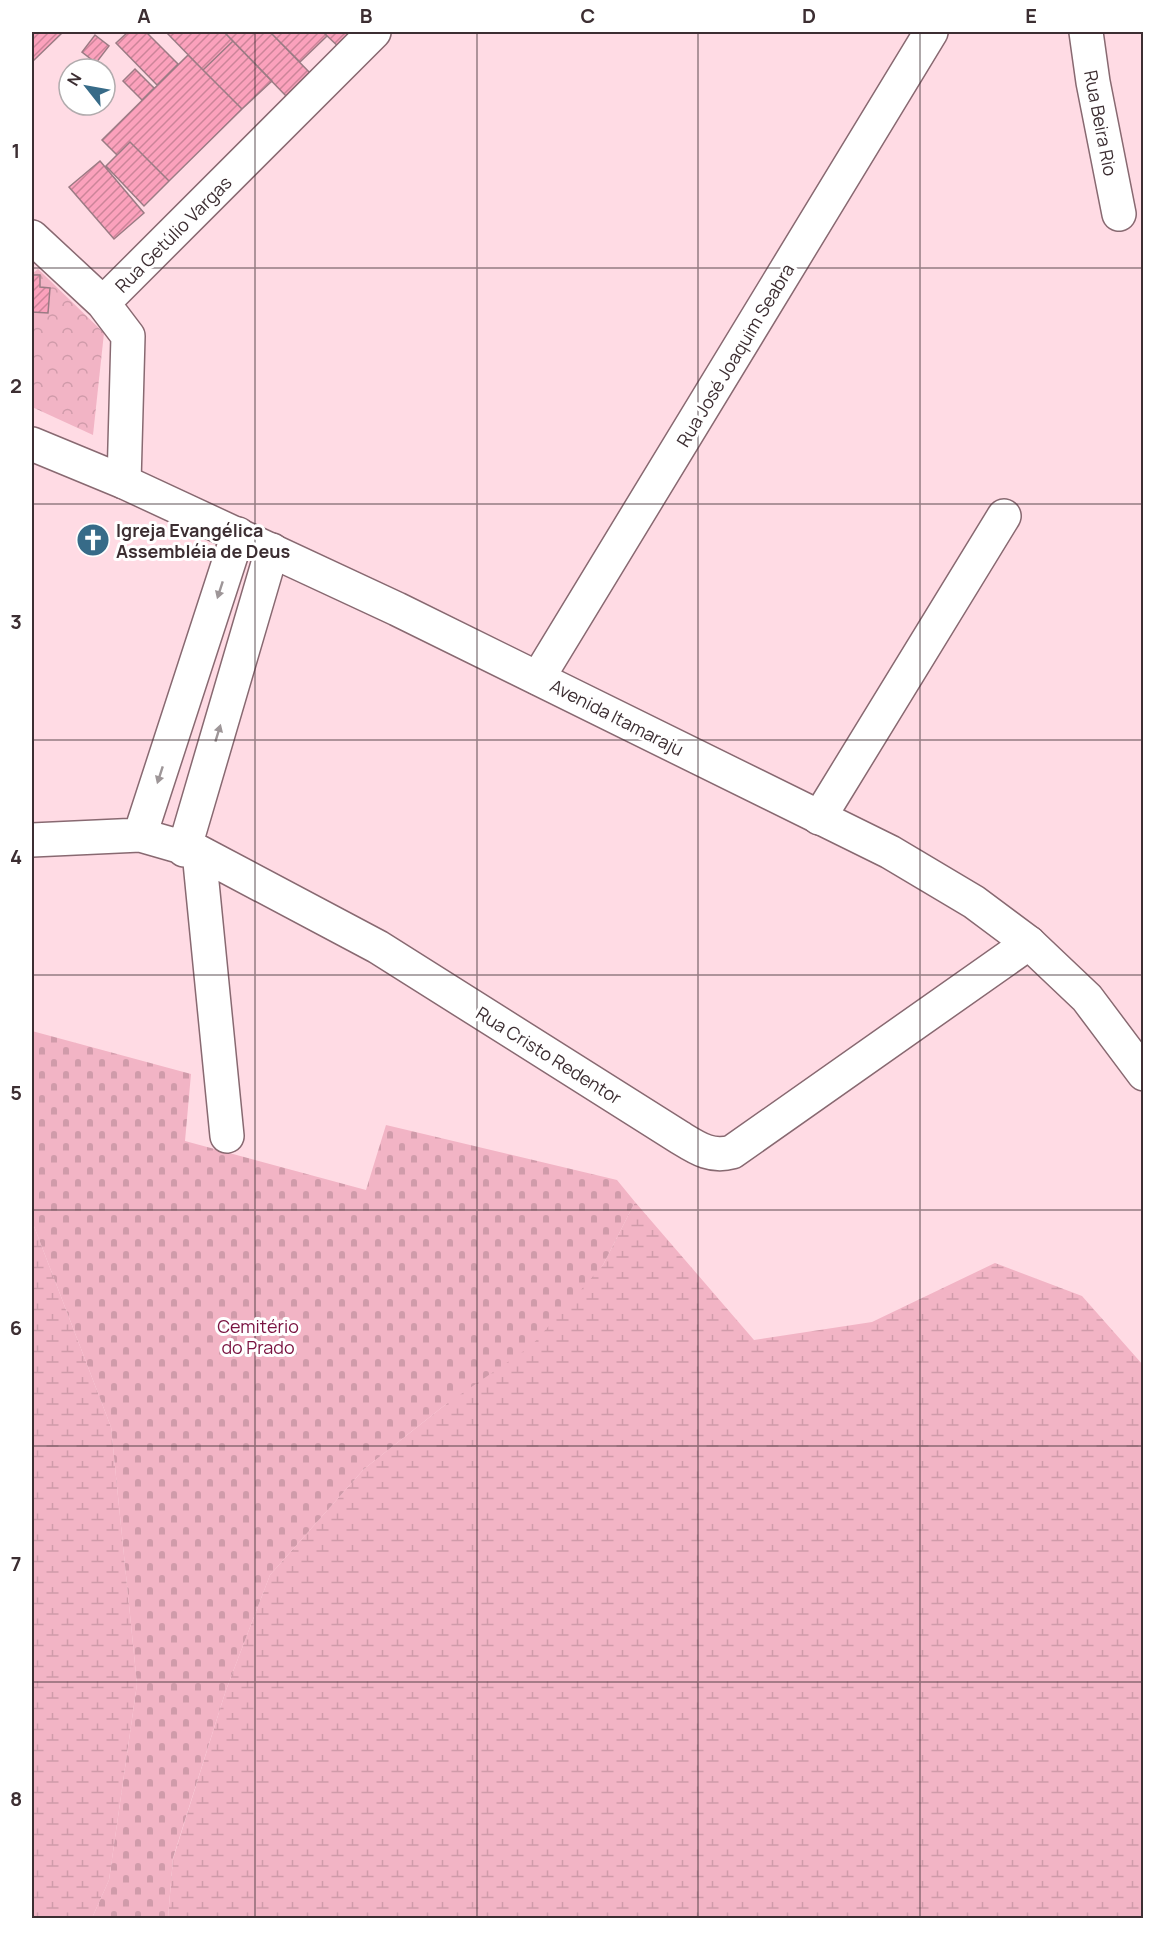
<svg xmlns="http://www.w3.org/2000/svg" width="1175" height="1950" font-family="Manrope,sans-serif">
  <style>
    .wetland { fill: url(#wetland-marsh) }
    .cemetery { fill: url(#cemetery-stones) }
    .park { fill: url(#park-crowns) }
    .building { fill: url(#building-hatch); stroke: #9b7b84; stroke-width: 1.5 }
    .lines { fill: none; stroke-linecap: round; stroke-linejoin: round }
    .minor-casing { stroke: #886971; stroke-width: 36 }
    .major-casing { stroke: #886971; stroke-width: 36 }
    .minor { stroke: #fff; stroke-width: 33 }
    .major { stroke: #fff; stroke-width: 33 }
    .oneway { fill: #9e9698 }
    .grid { fill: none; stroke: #3c2e32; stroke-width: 1.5; stroke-opacity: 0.55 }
    .labels { text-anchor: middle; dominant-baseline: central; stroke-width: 6; stroke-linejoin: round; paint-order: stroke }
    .street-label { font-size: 18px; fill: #3c2e32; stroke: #fff }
    .poi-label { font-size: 18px; font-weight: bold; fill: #3c2e32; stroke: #fff; text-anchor: start }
    .park-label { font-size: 18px; fill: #791240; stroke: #fff }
    .neatline { fill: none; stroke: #3c2e32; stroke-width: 2 }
    .grid-label { font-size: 20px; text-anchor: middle; font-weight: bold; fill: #3c2e32 }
  </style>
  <defs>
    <pattern id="wetland-marsh" width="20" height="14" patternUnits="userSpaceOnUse" patternTransform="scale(1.5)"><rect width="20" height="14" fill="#f2b4c5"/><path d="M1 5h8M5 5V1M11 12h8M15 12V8" fill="none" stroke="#d09baa"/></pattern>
    <pattern id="cemetery-stones" width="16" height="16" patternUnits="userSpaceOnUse" patternTransform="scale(1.5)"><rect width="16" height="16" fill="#f2b4c5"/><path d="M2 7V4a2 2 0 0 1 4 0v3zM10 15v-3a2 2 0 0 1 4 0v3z" fill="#d09baa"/></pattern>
    <pattern id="park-crowns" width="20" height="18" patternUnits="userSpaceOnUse" patternTransform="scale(1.5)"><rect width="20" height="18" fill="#f2b4c5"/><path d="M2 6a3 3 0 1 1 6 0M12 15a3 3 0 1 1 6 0" fill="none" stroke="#d09baa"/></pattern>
    <pattern id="building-hatch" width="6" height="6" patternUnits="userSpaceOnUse" patternTransform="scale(1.5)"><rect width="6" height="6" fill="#fba1bc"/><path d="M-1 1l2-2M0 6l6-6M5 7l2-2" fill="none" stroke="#cc8499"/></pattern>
  </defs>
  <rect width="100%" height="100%" fill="#ffdbe4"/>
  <!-- wetland -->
  <path class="wetland" d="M635 1202 754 1340 872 1322 995 1263 1082 1296 1143 1365V1918H168L173 1859 226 1690 270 1575 364 1469 445 1405 603 1265Z
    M32 1221 111 1427 137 1684 109 1880 92 1918H32Z"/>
  <!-- cemetery -->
  <path class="cemetery" d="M32 1031 191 1074 185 1141 366 1190 386 1125 617 1180 635 1202 603 1265 531 1346 445 1405 364 1469 270 1575 226 1690 173 1858 168 1918H92L109 1880 137 1684 111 1427 32 1221Z"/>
  <!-- park -->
  <path class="park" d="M38 269 104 333 93 435 32 407V274Z"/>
  <!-- building -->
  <path class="building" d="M32 32H63L32 62Z
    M128 32H146L178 64 157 85 116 43Z
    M166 32H224L233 41 203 70Z
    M224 32H270L311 74 287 97Z
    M270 32H323L327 36 300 62Z
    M323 32H349L354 38 342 50Z
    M95 35 109 46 96 63 82 52Z
    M233 41 272 81 242 109 203 70Z
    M188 55 242 109 169 181 130 142 117 155 102 140Z
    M135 69 154 88 142 100 123 81Z
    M130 142 169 181 144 206 106 166Z
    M100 161 144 213 114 239 69 187Z
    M32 275H40V287L50 288 48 313 32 312Z"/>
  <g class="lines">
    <defs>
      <path id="minor" d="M1086 32 1093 82 1119 214
        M32 237 103 303 128 336 124 482
        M103 303 374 32
        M538 678 931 32
        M819 818 1004 516
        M140 835 238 534
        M32 840 140 835 199 852 378 947 679 1137C697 1148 711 1158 732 1152L1029 943
        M184 850 272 550
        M199 852 227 1136"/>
      <path id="major" d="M32 444 124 482 397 609 890 852 974 902 1029 943 1087 998 1144 1074"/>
    </defs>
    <!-- minor casing -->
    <use href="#minor" class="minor-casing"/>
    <!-- major casing -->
    <use href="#major" class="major-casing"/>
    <!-- minor -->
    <use href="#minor" class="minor"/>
    <!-- major -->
    <use href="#major" class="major"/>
  </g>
  <!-- one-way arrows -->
  <defs><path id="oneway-solid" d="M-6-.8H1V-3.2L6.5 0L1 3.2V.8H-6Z" transform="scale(1.5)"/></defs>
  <g class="oneway">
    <use href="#oneway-solid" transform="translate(220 590) rotate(108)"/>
    <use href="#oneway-solid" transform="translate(218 733) rotate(-73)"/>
    <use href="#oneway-solid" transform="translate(160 775) rotate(108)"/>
  </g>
  <!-- grid -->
  <path class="grid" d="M255 32V1918M477 32V1918M698 32V1918M920 32V1918M32 268H1144M32 504H1144M32 740H1144M32 975H1144M32 1210H1144M32 1446H1144M32 1682H1144"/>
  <!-- icons -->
  <defs>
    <symbol id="church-disc" viewBox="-11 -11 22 22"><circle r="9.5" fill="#376b88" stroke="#fff"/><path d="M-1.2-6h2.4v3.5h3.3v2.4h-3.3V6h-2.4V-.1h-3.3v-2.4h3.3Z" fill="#fff"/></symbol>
  </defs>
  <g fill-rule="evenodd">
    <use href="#church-disc" x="74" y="521" width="38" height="38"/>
  </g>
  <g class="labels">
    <!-- street labels -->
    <g class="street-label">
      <text transform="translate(1101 123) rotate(79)">Rua Beira Rio</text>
      <text transform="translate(173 234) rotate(-45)">Rua Getúlio Vargas</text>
      <text transform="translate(735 355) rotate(-59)">Rua José Joaquim Seabra</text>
      <text transform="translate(617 717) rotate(27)">Avenida Itamaraju</text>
      <text transform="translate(549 1055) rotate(32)">Rua Cristo Redentor</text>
    </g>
    <!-- poi labels -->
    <g class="poi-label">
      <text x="116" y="530">Igreja Evangélica<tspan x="116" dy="21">Assembléia de Deus</tspan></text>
    </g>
    <!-- park labels -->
    <g class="park-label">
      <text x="258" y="1326">Cemitério<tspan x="258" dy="21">do Prado</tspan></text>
    </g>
  </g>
  <!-- border -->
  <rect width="1175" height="1950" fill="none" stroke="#ffffff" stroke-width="66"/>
  <!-- north arrow -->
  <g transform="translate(87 87) rotate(301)"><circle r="28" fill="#ffffff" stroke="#b1abad" stroke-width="1.5"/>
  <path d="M0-4.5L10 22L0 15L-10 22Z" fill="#376b88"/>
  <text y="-9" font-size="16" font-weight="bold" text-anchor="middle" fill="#3c2e32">N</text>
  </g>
  <rect x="33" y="33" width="1109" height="1884" class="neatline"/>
  <g class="grid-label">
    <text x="144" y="23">A</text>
    <text x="366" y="23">B</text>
    <text x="588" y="23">C</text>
    <text x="809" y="23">D</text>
    <text x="1031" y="23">E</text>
    <text x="16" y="158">1</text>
    <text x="16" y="393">2</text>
    <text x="16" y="629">3</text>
    <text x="16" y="864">4</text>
    <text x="16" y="1100">5</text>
    <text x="16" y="1335">6</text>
    <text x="16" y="1571">7</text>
    <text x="16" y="1806">8</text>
  </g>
</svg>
